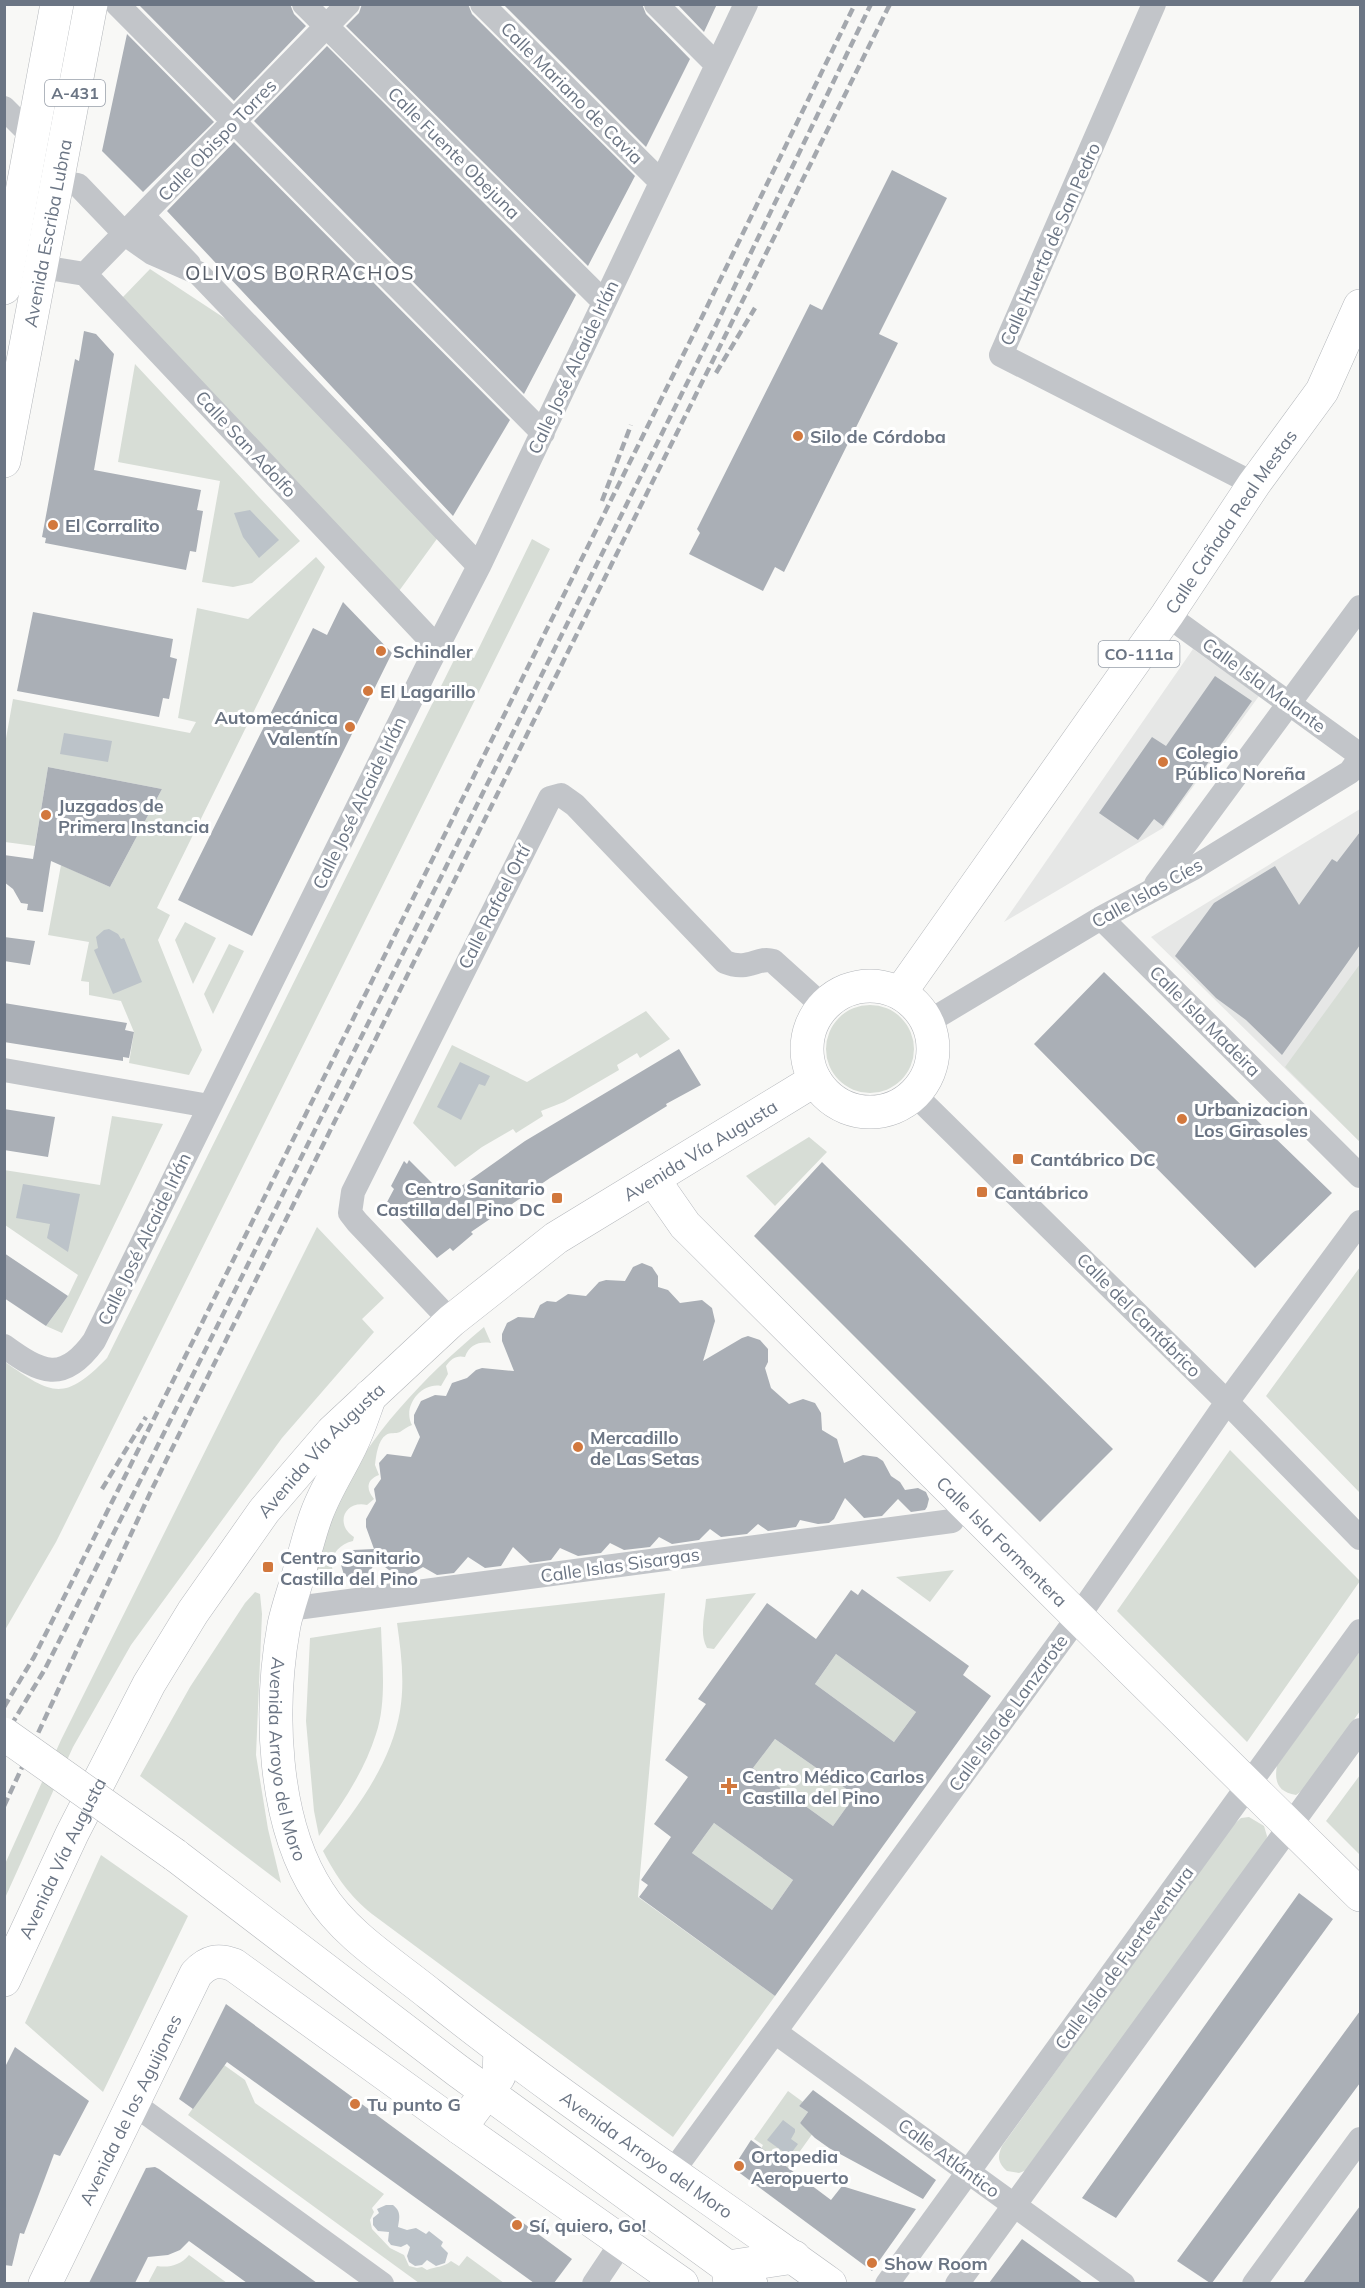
<svg xmlns="http://www.w3.org/2000/svg" width="1365" height="2288" font-family="Mulish,sans-serif">
  <style>
    .built { fill: #e6e7e6 }
    .green { fill: #d7ddd6 }
    .water { fill: #bcc3c9 }
    .building { fill: #aaafb6; fill-rule: evenodd }
    .lines { fill: none; stroke-linecap: round; stroke-linejoin: round }
    .secondary-casing { stroke: #b5b8bd; stroke-width: 34 }
    .primary-casing { stroke: #b4b7bb; stroke-width: 34 }
    .street { stroke: #c2c5c9; stroke-width: 24 }
    .secondary { stroke: #fff; stroke-width: 33 }
    .primary { stroke: #fff; stroke-width: 33 }
    .rail { stroke: #a4a8ae; stroke-width: 4.5; stroke-dasharray: 9 4.5; stroke-linecap: butt }
    .primary-bridge-casing { stroke: #b4b7bb; stroke-width: 34; stroke-linecap: butt }
    .primary-bridge { stroke: #fff; stroke-width: 33 }
    .poi-dot { fill: #d2783d; stroke: #fff; stroke-width: 2 }
    .labels { text-anchor: middle; dominant-baseline: central; stroke-width: 6; stroke-linejoin: round; paint-order: stroke }
    .shield { fill: #fff; stroke: #979ea9; stroke-width: 1.5 }
    .shield-label { font-size: 16px; font-weight: bold; fill: #6b7584 }
    .street-label { font-size: 18px; fill: #6b7584; stroke: #fff }
    .poi-label { font-size: 18px; font-weight: bold; fill: #6b7584; stroke: #fff; text-anchor: start }
    .neighbourhood-label { font-size: 20px; letter-spacing: 1.5px; fill: #585f6a; stroke: #fff }
  </style>
  <rect width="100%" height="100%" fill="#f8f8f6"/>
  <!-- built -->
  <path class="built" d="M1193 649 1259 696 1163 828 1004 922Z
    M1360 809V1142L1151 937Z"/>
  <!-- green -->
  <path class="green" d="M150 269 247 333 439 536 399 591 122 298Z
    M135 364 300 541 252 583 233 587 202 582 220 481 118 462Z
    M532 539 550 549 56 1542 5 1630V1362C51 1394 64 1403 107 1358L458 652 474 658Z
    M316 557 325 567 157 908 170 915 158 940 202 1050 189 1075 129 1063 134 1032 121 1001 89 995V982L81 981 89 942 48 935 61 865 110 887 162 789 48 767 35 846 5 842V744L13 699 190 733 196 722 178 718 197 608 248 619Z
    M185 922 216 938 193 984 175 940Z
    M229 944 244 951 213 1014 204 994Z
    M1360 964V1142L1285 1067Z
    M826 1049a44 44 0 1 1 88 0a44 44 0 1 1-88 0Z
    M646 1011 670 1039 640 1058 637 1053 617 1065 619 1070 564 1102 541 1111 543 1116 516 1133 513 1129 482 1147 455 1167 413 1123 452 1045 527 1082Z
    M112 1116 163 1124 62 1333 46 1326 68 1296 78 1275 5 1225 4 1170 100 1185Z
    M809 1137 827 1152 775 1206 746 1176Z
    M317 1227 384 1298 362 1319 374 1332 282 1438 131 1645 73 1747 5 1898V1864L61 1740Z
    M1360 1267V1493L1266 1396Z
    M484 1327 491 1343C479 1341 469 1345 465 1357 456 1355 451 1359 446 1366L448 1374 441 1386C421 1382 402 1407 412 1425 407 1427 404 1429 400 1432 396 1434 390 1432 386 1435 378 1440 376 1456 375 1465L379 1475C366 1480 366 1489 374 1499L367 1505C345 1500 334 1524 354 1537L353 1541C335 1545 325 1563 337 1578L305 1584C315 1558 323 1531 335 1506 368 1435 424 1377 484 1327Z
    M1230 1450 1360 1581 1247 1742 1117 1611Z
    M954 1570 930 1602 896 1577Z
    M255 1592 260 1594 262 1614 256 1755 268 1829 281 1883 140 1776 190 1687 245 1603Z
    M665 1593 638 1897 775 1996 673 2137 372 1914C349 1895 337 1878 323 1851 356 1810 391 1764 400 1711 405 1681 401 1652 397 1623Z
    M756 1593 714 1649 707 1648C699 1634 705 1614 706 1599Z
    M381 1627C382 1661 387 1702 376 1734 364 1772 342 1804 319 1836L314 1811 306 1721 310 1638Z
    M1360 1651V1711L1306 1788 1296 1795C1278 1792 1274 1782 1277 1765Z
    M836 1654 916 1712 894 1742 815 1684Z
    M775 1739 855 1795 833 1826 753 1768Z
    M1360 1775V1855L1326 1821Z
    M1249 1817 1264 1826 1267 1836 1266 1843 1027 2170 1019 2173 1007 2171C998 2163 997 2157 1002 2146L1232 1826 1241 1818Z
    M714 1823 793 1880 772 1910 692 1853Z
    M101 1855 188 1916 103 2092 25 2023Z
    M224 2065 245 2080 255 2103 384 2194 372 2208 374 2212 370 2220 372 2229 390 2248 404 2255 409 2266 417 2268 422 2267 427 2270C436 2266 443 2268 451 2261L459 2266 467 2256 504 2283H419L188 2115Z
    M788 2091 803 2102 799 2106 808 2112 800 2123 813 2133 788 2168 760 2151 763 2145 754 2139Z
    M189 2255 227 2283H148L157 2266C169 2268 181 2265 189 2255Z"/>
  <!-- water -->
  <path class="water" d="M250 510 279 540 259 558 243 537 234 513Z
    M64 733 112 741 108 762 60 754Z
    M109 929 118 934 121 939 124 938 142 982 113 994 94 950 98 948 96 937 104 930Z
    M460 1062 490 1076 485 1086 479 1084 461 1120 437 1107Z
    M23 1184 80 1194 68 1252 47 1238 50 1224 16 1218Z
    M783 2120 795 2129V2132L791 2139 798 2144 789 2156 767 2140Z
    M386 2205H393C402 2212 399 2219 398 2227L407 2230 416 2228 426 2234 429 2231 443 2242 441 2246 448 2253 445 2263 436 2266 427 2260 422 2265 415 2266 409 2262 407 2256 410 2247 407 2244 401 2247 391 2245 388 2241 389 2232 378 2231 373 2225V2218L379 2213 377 2209Z"/>
  <!-- building -->
  <path class="building" d="M138 4H290L294 14 306 26 234 101Z
    M362 4H468L472 14 635 176 588 266 346 26 359 13Z
    M503 4H642L646 14 690 59 646 147Z
    M677 4H717L704 32Z
    M127 34 214 122 143 192 102 151Z
    M327 46 576 295 524 394 254 121Z
    M234 142 510 420 453 516 167 211Z
    M892 170 947 198 879 334 898 343 784 572 775 567 763 591 689 554 700 533 697 529 810 304 822 310Z
    M84 331 96 334 114 354 94 470 201 490 197 510 203 511 196 552 190 551 186 570 45 543 46 538 42 537 75 359 79 361Z
    M343 602 392 653 252 936 178 900 313 628 327 635Z
    M33 612 173 639 170 657 177 659 169 699 163 698 159 717 17 691Z
    M1215 676 1252 701 1163 826 1154 819 1138 840 1099 813 1152 737 1166 746Z
    M48 767 162 789 110 887 51 861 43 912 27 910 28 904 21 903 13 889 4 882V855L33 859Z
    M1360 832V945L1282 1055 1246 1020 1216 998 1175 956 1214 903 1275 866 1299 905 1332 859 1337 862Z
    M4 937 35 941 30 965 4 961Z
    M1104 972 1332 1193 1255 1268 1034 1044Z
    M4 1003 127 1023 125 1030 134 1032 129 1058 123 1057V1061L4 1042Z
    M679 1049 701 1085 666 1104 667 1106 550 1178 471 1232 473 1234 453 1251 450 1248 437 1258 386 1204 394 1189 391 1186 404 1161 407 1164 409 1160 446 1197 525 1141Z
    M4 1109 55 1117 48 1157 4 1150Z
    M822 1162 1113 1449 1040 1522 754 1236Z
    M4 1253 68 1296 46 1326 4 1298Z
    M642 1263 652 1267 658 1276V1287L668 1290 680 1303 702 1300 712 1308 715 1321 703 1361 742 1338 748 1336 760 1340 768 1349V1362L765 1368 771 1388 789 1404 803 1399 815 1403 821 1413 822 1430 837 1439 844 1463 863 1455 877 1457 883 1461 891 1476 900 1482 905 1490 918 1488 926 1492 929 1499 927 1507 925 1510 911 1512 898 1499 882 1516 864 1518 845 1498 834 1519 829 1523 818 1524 800 1520 796 1527 768 1531 758 1524 747 1534 721 1537 710 1529 699 1540 672 1544 659 1537 650 1547 624 1550 610 1543 601 1553 578 1556 560 1548 551 1560 530 1563 513 1547 501 1566 485 1568 468 1557 454 1573 437 1575 423 1567 409 1575 397 1576 377 1561 364 1579 353 1580 344 1575 341 1565 345 1555 353 1550 374 1549 366 1527V1519L376 1501 374 1489 381 1479 379 1463 387 1454 411 1457 420 1437 414 1423V1415L421 1401 435 1395 446 1396 452 1383 467 1378 476 1370 482 1368 514 1371 502 1341V1334L507 1323 518 1317 534 1318 540 1305 547 1301 556 1302 568 1294 586 1296 599 1282 606 1280 625 1281 633 1267Z
    M862 1589 969 1666 963 1675 991 1696 775 1996 639 1897 648 1885 641 1880 671 1837 654 1824 688 1777 665 1760 706 1704 698 1699 767 1603 816 1639 851 1590 858 1595ZM836 1654 916 1712 894 1742 815 1684ZM775 1739 855 1795 833 1826 753 1768ZM714 1823 793 1880 772 1910 692 1853Z
    M1299 1893 1333 1919 1116 2218 1082 2198Z
    M226 2004 572 2259 554 2283H534L227 2062 193 2109 179 2099Z
    M1360 2011V2083L1212 2283H1210L1177 2261Z
    M15 2047 89 2101 60 2156 54 2154 24 2234 20 2233 12 2266 4 2265V2069Z
    M813 2090 936 2180 923 2199 829 2148 815 2138 800 2123 808 2112 799 2106Z
    M751 2140 831 2200 842 2186 916 2209 872 2271 733 2168Z
    M155 2167 159 2169 317 2283H247L189 2241 180 2250 168 2255 148 2257 135 2283H89L146 2168Z
    M1360 2206V2283H1303Z
    M1022 2239 1083 2283H989Z"/>
  <g class="lines">
    <defs>
      <g id="secondary">
        <path id="s1" d="M653 1179 685 1225 1078 1617 1360 1895"/>
        <path id="s2" d="M370 1396C364 1412 359 1429 351 1445 340 1468 326 1489 317 1513 310 1531 306 1550 300 1569 295 1588 288 1606 284 1625 269 1708 272 1821 319 1893 345 1935 393 1964 431 1995 558 2097 697 2188 830 2284"/>
        <path d="M460 2128 499 2076 500 2049"/>
        <path id="s3" d="M45 2284 196 1974C208 1961 218 1959 234 1965L460 2128 682 2284"/>
        <path d="M730 2284 728 2267 794 2257"/>
      </g>
      <g id="primary">
        <path d="M4 288 57 4"/>
        <path id="s4" d="M4 461 91 4"/>
        <circle cx="870" cy="1049" r="63"/>
        <path id="s5" d="M900 993 1167 615 1254 484 1322 391 1360 306"/>
        <path d="M175 1855 458 2071 751 2284"/>
        <path id="s6" d="M4 1980 72 1834 149 1684 193 1612 264 1511 332 1432 451 1321 556 1238 815 1080"/>
      </g>
    </defs>
    <!-- secondary casing -->
    <use href="#secondary" class="secondary-casing"/>
    <!-- primary casing -->
    <use href="#primary" class="primary-casing"/>
    <!-- street -->
    <path class="street" d="M117 4 543 433
      M304 4 604 302
      M482 4 661 182
      M656 4 717 65
      M1154 4 1001 355 1254 484
      M4 108 32 136
      M43 190 58 182 78 185 125 234 152 253 198 273 479 566
      M143 216 189 264
      M42 267 85 274 437 647
      M85 274 348 4
      M1167 615 1360 755
      M1156 884 1360 607
      M1101 918 1360 1176
      M928 1022 1101 918 1192 869 1350 772 1360 758
      M4 1070 209 1106
      M914 1094 1227 1402 1360 1538
      M451 1321 357 1222 350 1213 353 1192 550 798 561 795 575 805 725 962C749 972 757 956 773 961L824 1007
      M4 1346C41 1373 63 1384 94 1341L427 667 479 566 746 4
      M289 1609 952 1521
      M775 2032 1123 2284
      M134 2104 382 2284
      M673 2171 1078 1617 1227 1402 1360 1222
      M594 2284 622 2242
      M887 2284 1360 1631
      M957 2284 1360 1730
      M1254 2284 1360 2139"/>
    <!-- secondary -->
    <use href="#secondary" class="secondary"/>
    <!-- primary -->
    <use href="#primary" class="primary"/>
    <!-- rail -->
    <path class="rail" d="M716 373 755 308
      M602 501 631 425
      M102 1489 146 1417
      M4 1707 34 1657 192 1343 702 317 855 4
      M4 1737 45 1669 146 1469 716 325 871 4
      M4 1806 153 1487 890 4"/>
    <defs>
      <path id="primary-bridge" d="M4 1734 175 1855"/>
    </defs>
    <!-- primary-bridge casing -->
    <use href="#primary-bridge" class="primary-bridge-casing"/>
    <!-- primary-bridge -->
    <use href="#primary-bridge" class="primary-bridge"/>
  </g>
  <!-- markers -->
  <g class="poi-dot">
    <circle cx="798" cy="436" r="6"/>
    <circle cx="53" cy="525" r="6"/>
    <circle cx="381" cy="651" r="6"/>
    <circle cx="368" cy="691" r="6"/>
    <circle cx="350" cy="727" r="6"/>
    <circle cx="1163" cy="762" r="6"/>
    <circle cx="46" cy="815" r="6"/>
    <circle cx="1182" cy="1119" r="6"/>
    <rect x="1012" y="1153" width="12" height="12" rx="3"/>
    <rect x="976" y="1186" width="12" height="12" rx="3"/>
    <rect x="551" y="1192" width="12" height="12" rx="3"/>
    <circle cx="578" cy="1447" r="6"/>
    <rect x="262" y="1561" width="12" height="12" rx="3"/>
    <path d="M726 1777h6v6h6v6h-6v6h-6v-6h-6v-6h6z"/>
    <circle cx="355" cy="2104" r="6"/>
    <circle cx="739" cy="2166" r="6"/>
    <circle cx="517" cy="2225" r="6"/>
    <circle cx="872" cy="2263" r="6"/>
  </g>
  <g class="labels">
    <!-- shield labels -->
    <g class="shield">
      <rect x="45" y="80" width="60" height="26" rx="4.5"/>
      <rect x="1098.5" y="641" width="81" height="26" rx="4.5"/>
    </g>
    <g class="shield-label">
      <text x="75" y="93">A-431</text>
      <text x="1139" y="654">CO-111a</text>
    </g>
    <!-- street labels -->
    <g class="street-label">
      <text transform="translate(572 93) rotate(45)">Calle Mariano de Cavia</text>
      <text transform="translate(217 140) rotate(-46)">Calle Obispo Torres</text>
      <text transform="translate(454 153) rotate(45)">Calle Fuente Obejuna</text>
      <text stroke="none"><textPath href="#s4" startOffset="232">Avenida Escriba Lubna</textPath></text>
      <text transform="translate(1050 244) rotate(-66)">Calle Huerta de San Pedro</text>
      <text transform="translate(573 367) rotate(-65)">Calle José Alcaide Irlán</text>
      <text transform="translate(246 444) rotate(47)">Calle San Adolfo</text>
      <text stroke="none"><textPath href="#s5" startOffset="576">Calle Cañada Real Mestas</textPath></text>
      <text transform="translate(1264 685) rotate(36)">Calle Isla Malante</text>
      <text transform="translate(359 803) rotate(-64)">Calle José Alcaide Irlán</text>
      <text transform="translate(1147 893) rotate(-29)">Calle Islas Cíes</text>
      <text transform="translate(494 907) rotate(-63)">Calle Rafael Ortí</text>
      <text transform="translate(1205 1021) rotate(45)">Calle Isla Madeira</text>
      <text stroke="none"><textPath href="#s6" startOffset="1107">Avenida Vía Augusta</textPath></text>
      <text transform="translate(144 1239) rotate(-64)">Calle José Alcaide Irlán</text>
      <text transform="translate(1139 1315) rotate(45)">Calle del Cantábrico</text>
      <text stroke="none"><textPath href="#s6" startOffset="621">Avenida Vía Augusta</textPath></text>
      <text stroke="none"><textPath href="#s1" startOffset="504">Calle Isla Formentera</textPath></text>
      <text transform="translate(620 1565) rotate(-8)">Calle Islas Sisargas</text>
      <text transform="translate(1008 1713) rotate(-54)">Calle Isla de Lanzarote</text>
      <text stroke="none"><textPath href="#s2" startOffset="381">Avenida Arroyo del Moro</textPath></text>
      <text stroke="none"><textPath href="#s6" startOffset="135">Avenida Vía Augusta</textPath></text>
      <text transform="translate(1124 1958) rotate(-54)">Calle Isla de Fuerteventura</text>
      <text stroke="none"><textPath href="#s3" startOffset="194">Avenida de los Aguijones</textPath></text>
      <text stroke="none"><textPath href="#s2" startOffset="942">Avenida Arroyo del Moro</textPath></text>
      <text transform="translate(949 2158) rotate(36)">Calle Atlántico</text>
    </g>
    <!-- poi labels -->
    <g class="poi-label">
      <text x="810" y="436">Silo de Córdoba</text>
      <text x="65" y="525">El Corralito</text>
      <text x="393" y="651">Schindler</text>
      <text x="380" y="691">El Lagarillo</text>
      <text x="338" y="717" text-anchor="end">Automecánica<tspan x="338" dy="21">Valentín</tspan></text>
      <text x="1175" y="752">Colegio<tspan x="1175" dy="21">Público Noreña</tspan></text>
      <text x="58" y="805">Juzgados de<tspan x="58" dy="21">Primera Instancia</tspan></text>
      <text x="1194" y="1109">Urbanizacion<tspan x="1194" dy="21">Los Girasoles</tspan></text>
      <text x="1030" y="1159">Cantábrico DC</text>
      <text x="545" y="1188" text-anchor="end">Centro Sanitario<tspan x="545" dy="21">Castilla del Pino DC</tspan></text>
      <text x="994" y="1192">Cantábrico</text>
      <text x="590" y="1437">Mercadillo<tspan x="590" dy="21">de Las Setas</tspan></text>
      <text x="280" y="1557">Centro Sanitario<tspan x="280" dy="21">Castilla del Pino</tspan></text>
      <text x="742" y="1776">Centro Médico Carlos<tspan x="742" dy="21">Castilla del Pino</tspan></text>
      <text x="367" y="2104">Tu punto G</text>
      <text x="751" y="2156">Ortopedia<tspan x="751" dy="21">Aeropuerto</tspan></text>
      <text x="529" y="2225">Sí, quiero, Go!</text>
      <text x="884" y="2263">Show Room</text>
    </g>
    <!-- neighbourhood labels -->
    <g class="neighbourhood-label">
      <text x="300" y="272">OLIVOS BORRACHOS</text>
    </g>
  </g>
  <!-- border -->
  <rect width="1365" height="2288" fill="none" stroke="#6b7584" stroke-width="12"/>
</svg>
